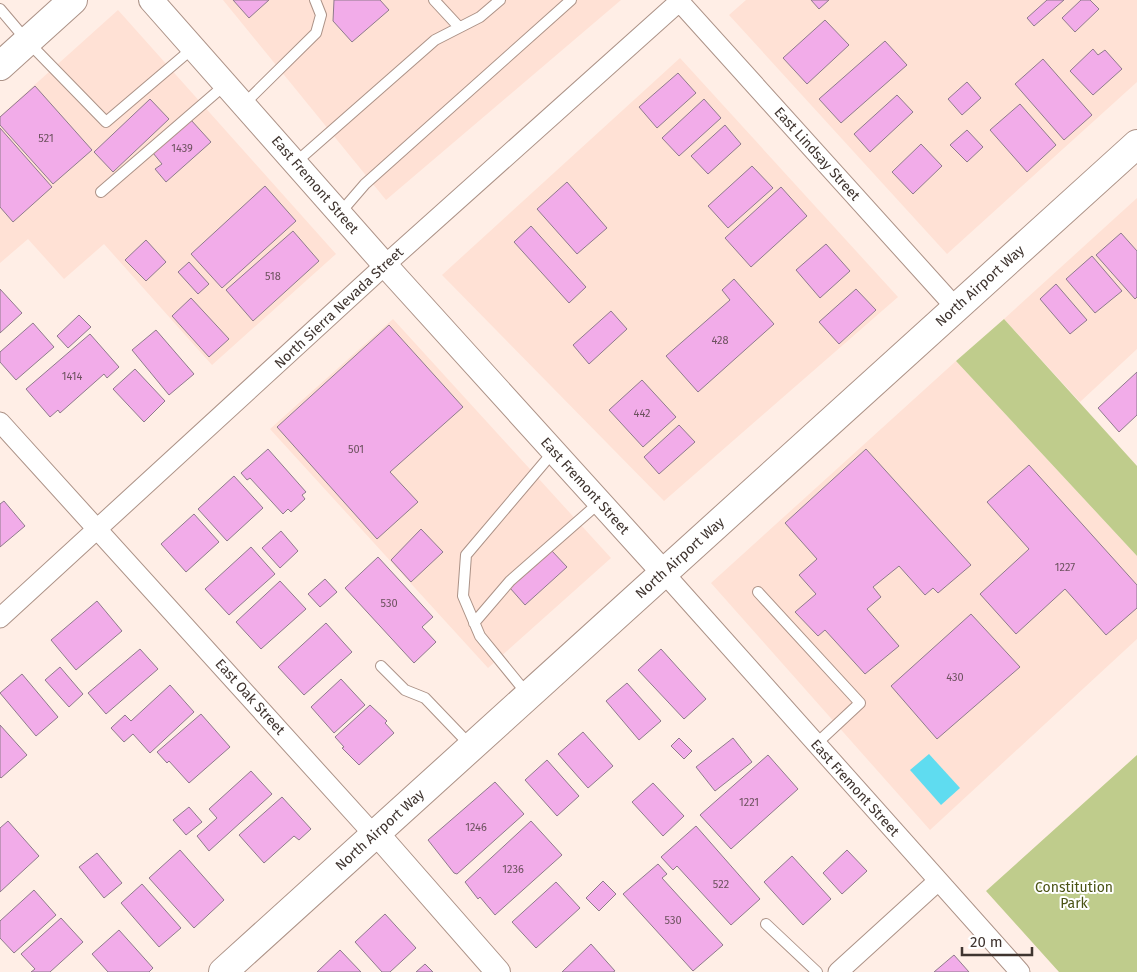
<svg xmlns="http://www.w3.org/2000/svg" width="1137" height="972" font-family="'Fira Sans',sans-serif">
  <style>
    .built { fill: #ffe1d5 }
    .green { fill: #bfcc8c }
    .water { fill: #5fdcf0 }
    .building { fill: #f2ace9; stroke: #8f7b8c }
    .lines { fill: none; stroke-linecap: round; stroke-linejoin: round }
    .service-casing { stroke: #ac9287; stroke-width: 12 }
    .minor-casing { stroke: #ac9287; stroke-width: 21 }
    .tertiary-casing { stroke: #ac9287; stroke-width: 26 }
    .secondary-casing { stroke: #ac9287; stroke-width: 30 }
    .service { stroke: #fff; stroke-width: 10 }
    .minor { stroke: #fff; stroke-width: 19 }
    .tertiary { stroke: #fff; stroke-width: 24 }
    .secondary { stroke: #fff; stroke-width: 28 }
    .labels { text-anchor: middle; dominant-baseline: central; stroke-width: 4; stroke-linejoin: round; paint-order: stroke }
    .number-label { font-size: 11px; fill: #6c525e }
    .street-label { font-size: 14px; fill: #3f342f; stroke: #fff }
    .park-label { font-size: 14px; fill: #4a5314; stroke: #fff }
  </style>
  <rect width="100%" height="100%" fill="#ffeee6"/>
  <!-- built -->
  <path class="built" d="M223 0H621L386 200Z
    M746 0H1137V82L947 254 729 15Z
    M118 10 336 254 212 365 104 244 64 279 28 239 0 263V116Z
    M680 58 898 297 664 501 442 275Z
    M1137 198V349L1080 402 1004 319Z
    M393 319 611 558 488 668 270 429Z
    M956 361 1137 556V639L930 830 711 583Z"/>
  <!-- green -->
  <path class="green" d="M1004 319 1137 466V556L956 361Z
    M1137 755V972H1059L986 891Z"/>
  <!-- water -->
  <path class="water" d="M929 754 960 788 941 805 910 770Z"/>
  <!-- building -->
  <path class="building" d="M233 0H269L249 18Z
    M334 0H380L389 10 352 42 333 21Z
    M811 0H829L819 9Z
    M1047 0H1064L1034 26 1027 18Z
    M1081 0H1090L1099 9 1075 32 1062 18Z
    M825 20 849 45 807 84 783 58Z
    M885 41 907 65 841 123 819 99Z
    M1093 49 1098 55 1105 50 1122 69 1093 95 1070 71Z
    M1043 59 1092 115 1064 140 1015 84Z
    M678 73 696 93 657 128 639 107Z
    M967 82 981 98 962 115 948 99Z
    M35 86 92 150 53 184 0 125V117Z
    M897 95 913 112 870 152 854 134Z
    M150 99 169 119 113 172 94 152Z
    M704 99 721 118 679 156 662 138Z
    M1020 104 1056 145 1027 172 990 130Z
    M191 120 211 142 166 182 155 169 162 164 153 153Z
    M725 125 741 144 708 174 691 156Z
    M0 128 52 187 13 222 0 207Z
    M967 130 983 147 967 162 950 145Z
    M921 144 942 166 913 194 892 172Z
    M752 166 773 188 728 228 708 206Z
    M567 182 607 228 577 254 537 209Z
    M265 186 296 221 222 288 191 254Z
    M781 187 807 216 751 267 725 238Z
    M531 226 586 287 569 303 514 242Z
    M293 231 319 261 253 321 226 290Z
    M1121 233 1137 251V297L1135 299 1096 255Z
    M146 240 166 262 146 281 125 260Z
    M826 244 850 271 820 298 796 270Z
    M1092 256 1122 291 1095 313 1066 279Z
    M189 262 209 284 198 294 178 272Z
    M734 279 774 324 698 392 666 356 730 300 722 290Z
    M1056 284 1087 320 1070 334 1040 299Z
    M0 289 22 313 0 333Z
    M856 289 876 310 839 344 819 322Z
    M191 298 229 339 209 357 172 316Z
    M611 311 627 329 589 364 573 345Z
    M79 315 91 327 68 348 57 336Z
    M33 323 54 347 16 380 0 362V352Z
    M389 325 463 407 390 472 418 502 377 539 277 427Z
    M156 330 194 374 169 395 132 350Z
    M90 334 119 367 107 378 104 374 60 413 58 410 50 417 26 389Z
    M135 369 165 401 144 422 113 389Z
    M1137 372V415L1119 432 1098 408Z
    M642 380 676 417 643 447 609 410Z
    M679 425 695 442 659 474 644 457Z
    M268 449 306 492 302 495 305 499 291 512 288 509 283 514 250 478 247 480 241 473Z
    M866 449 971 565 938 593 933 588 925 595 899 566 873 587 881 597 867 609 899 646 865 674 825 630 818 636 795 612 816 594 799 575 817 559 785 523Z
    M1029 465 1137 585V608L1106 635 1065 589 1016 634 980 594 1029 549 987 502Z
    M234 476 263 508 227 541 198 509Z
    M4 501 25 526 0 547V504Z
    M194 514 219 542 186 572 161 544Z
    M421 529 443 552 411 582 391 560Z
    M281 531 298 551 280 568 262 548Z
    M251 547 275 574 229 615 205 589Z
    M552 551 567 567 525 605 510 588Z
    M378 557 433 617 422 627 436 642 414 663 345 588Z
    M325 579 337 592 320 607 308 594Z
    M280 581 306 609 261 649 236 622Z
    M97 601 122 631 76 670 51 640Z
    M971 614 1020 667 937 739 891 686Z
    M326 623 352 652 304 695 278 667Z
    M140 649 158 669 106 714 88 693Z
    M661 649 706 699 684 719 638 670Z
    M60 667 83 694 69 707 45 680Z
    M22 674 58 717 36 736 0 693Z
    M341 679 365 705 334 733 311 707Z
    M627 683 661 721 639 740 606 701Z
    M170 685 194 712 150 753 133 734 124 742 111 728 125 715 131 721Z
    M370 705 387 721 385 723 394 733 359 765 342 748 344 747 335 737Z
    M201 714 230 747 189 783 169 761 167 763 157 752Z
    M0 725 27 755 1 778 0 777Z
    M583 732 613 766 588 788 558 754Z
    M679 738 692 751 684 759 671 746Z
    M733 738 752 762 715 791 696 767Z
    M768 755 798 789 731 849 700 815Z
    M547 760 579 796 557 816 525 780Z
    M251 771 272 794 209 851 197 836 217 818 209 809Z
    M495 782 524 814 457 874 454 873 428 840Z
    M653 783 684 816 663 836 632 802Z
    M282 797 311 829 299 840 294 836 264 863 239 835Z
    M189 807 202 822 186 835 173 820Z
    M8 821 39 856 0 892V828Z
    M531 821 562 855 495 915 480 897 478 899 465 882Z
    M696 826 760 899 731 925 677 866 673 870 661 857Z
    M180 850 224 900 194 928 149 878Z
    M847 850 867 871 842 894 823 873Z
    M97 853 122 883 104 898 79 867Z
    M792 856 831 899 803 925 764 882Z
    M658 864 667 874 662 878 723 945 693 971 623 894Z
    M603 881 616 894 599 911 586 898Z
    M556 882 580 908 536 948 512 922Z
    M142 884 181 928 159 947 121 903Z
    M34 890 56 915 14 953 0 938V921Z
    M385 914 416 948 390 972H382L355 942Z
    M61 918 83 942 50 972H31L35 969 21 954Z
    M119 930 153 968 149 972H108L92 954Z
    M591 944 615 971 613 972H562Z
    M340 950 361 972H317Z
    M954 955 969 972H934Z
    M425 964 433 972H416Z"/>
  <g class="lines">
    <defs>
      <path id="service" d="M434 0 459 27
        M0 9 28 42 106 122 193 48
        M244 104 316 33 321 15 315 0
        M295 163 435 40 480 17 500 0
        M101 192 226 84
        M340 213 365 184 571 0
        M758 592 860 703 816 744
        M474 623 510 581 600 502
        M381 666 405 690 425 698 471 746
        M528 695 480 636 463 596 466 555 554 451
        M766 924 817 972"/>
      <path id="minor" d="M678 0 956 308
        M0 422 374 835
        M664 573 1020 972
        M0 618 385 265 681 0
        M838 972 938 881"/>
      <path id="tertiary" d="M151 0 385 265 664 573
        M374 835 385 843 498 972"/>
      <path id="secondary" d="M0 66 73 0
        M223 972 1137 144"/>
    </defs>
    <!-- service casing -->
    <use href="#service" class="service-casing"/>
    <!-- minor casing -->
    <use href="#minor" class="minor-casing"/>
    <!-- tertiary casing -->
    <use href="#tertiary" class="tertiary-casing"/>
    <!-- secondary casing -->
    <use href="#secondary" class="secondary-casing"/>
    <!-- service -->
    <use href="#service" class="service"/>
    <!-- minor -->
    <use href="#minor" class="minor"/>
    <!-- tertiary -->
    <use href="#tertiary" class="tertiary"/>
    <!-- secondary -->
    <use href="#secondary" class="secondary"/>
  </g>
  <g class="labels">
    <!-- number labels -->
    <g class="number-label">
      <text x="46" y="138">521</text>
      <text x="182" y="148">1439</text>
      <text x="273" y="276">518</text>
      <text x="720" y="340">428</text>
      <text x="72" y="376">1414</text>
      <text x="642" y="413">442</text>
      <text x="356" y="449">501</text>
      <text x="1065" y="567">1227</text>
      <text x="389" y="603">530</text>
      <text x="955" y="677">430</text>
      <text x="749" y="802">1221</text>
      <text x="476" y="827">1246</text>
      <text x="513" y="869">1236</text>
      <text x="721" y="884">522</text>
      <text x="673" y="920">530</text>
    </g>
    <!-- street labels -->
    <g class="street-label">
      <text transform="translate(817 154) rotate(48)">East Lindsay Street</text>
      <text transform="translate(315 185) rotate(49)">East Fremont Street</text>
      <text transform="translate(980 286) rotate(-42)">North Airport Way</text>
      <text transform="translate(339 308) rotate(-43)">North Sierra Nevada Street</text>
      <text transform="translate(585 486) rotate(48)">East Fremont Street</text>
      <text transform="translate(680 558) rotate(-42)">North Airport Way</text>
      <text transform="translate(250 697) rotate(48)">East Oak Street</text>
      <text transform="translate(855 788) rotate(48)">East Fremont Street</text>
      <text transform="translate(380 830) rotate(-42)">North Airport Way</text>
    </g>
    <!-- park labels -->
    <g class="park-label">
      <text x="1074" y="887">Constitution<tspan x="1074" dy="16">Park</tspan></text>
    </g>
  </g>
  <!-- scale -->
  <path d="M962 947v8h70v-8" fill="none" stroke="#3f342f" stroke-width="2.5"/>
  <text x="970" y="947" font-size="15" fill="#3f342f" stroke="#ffffff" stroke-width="4" paint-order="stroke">20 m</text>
</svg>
